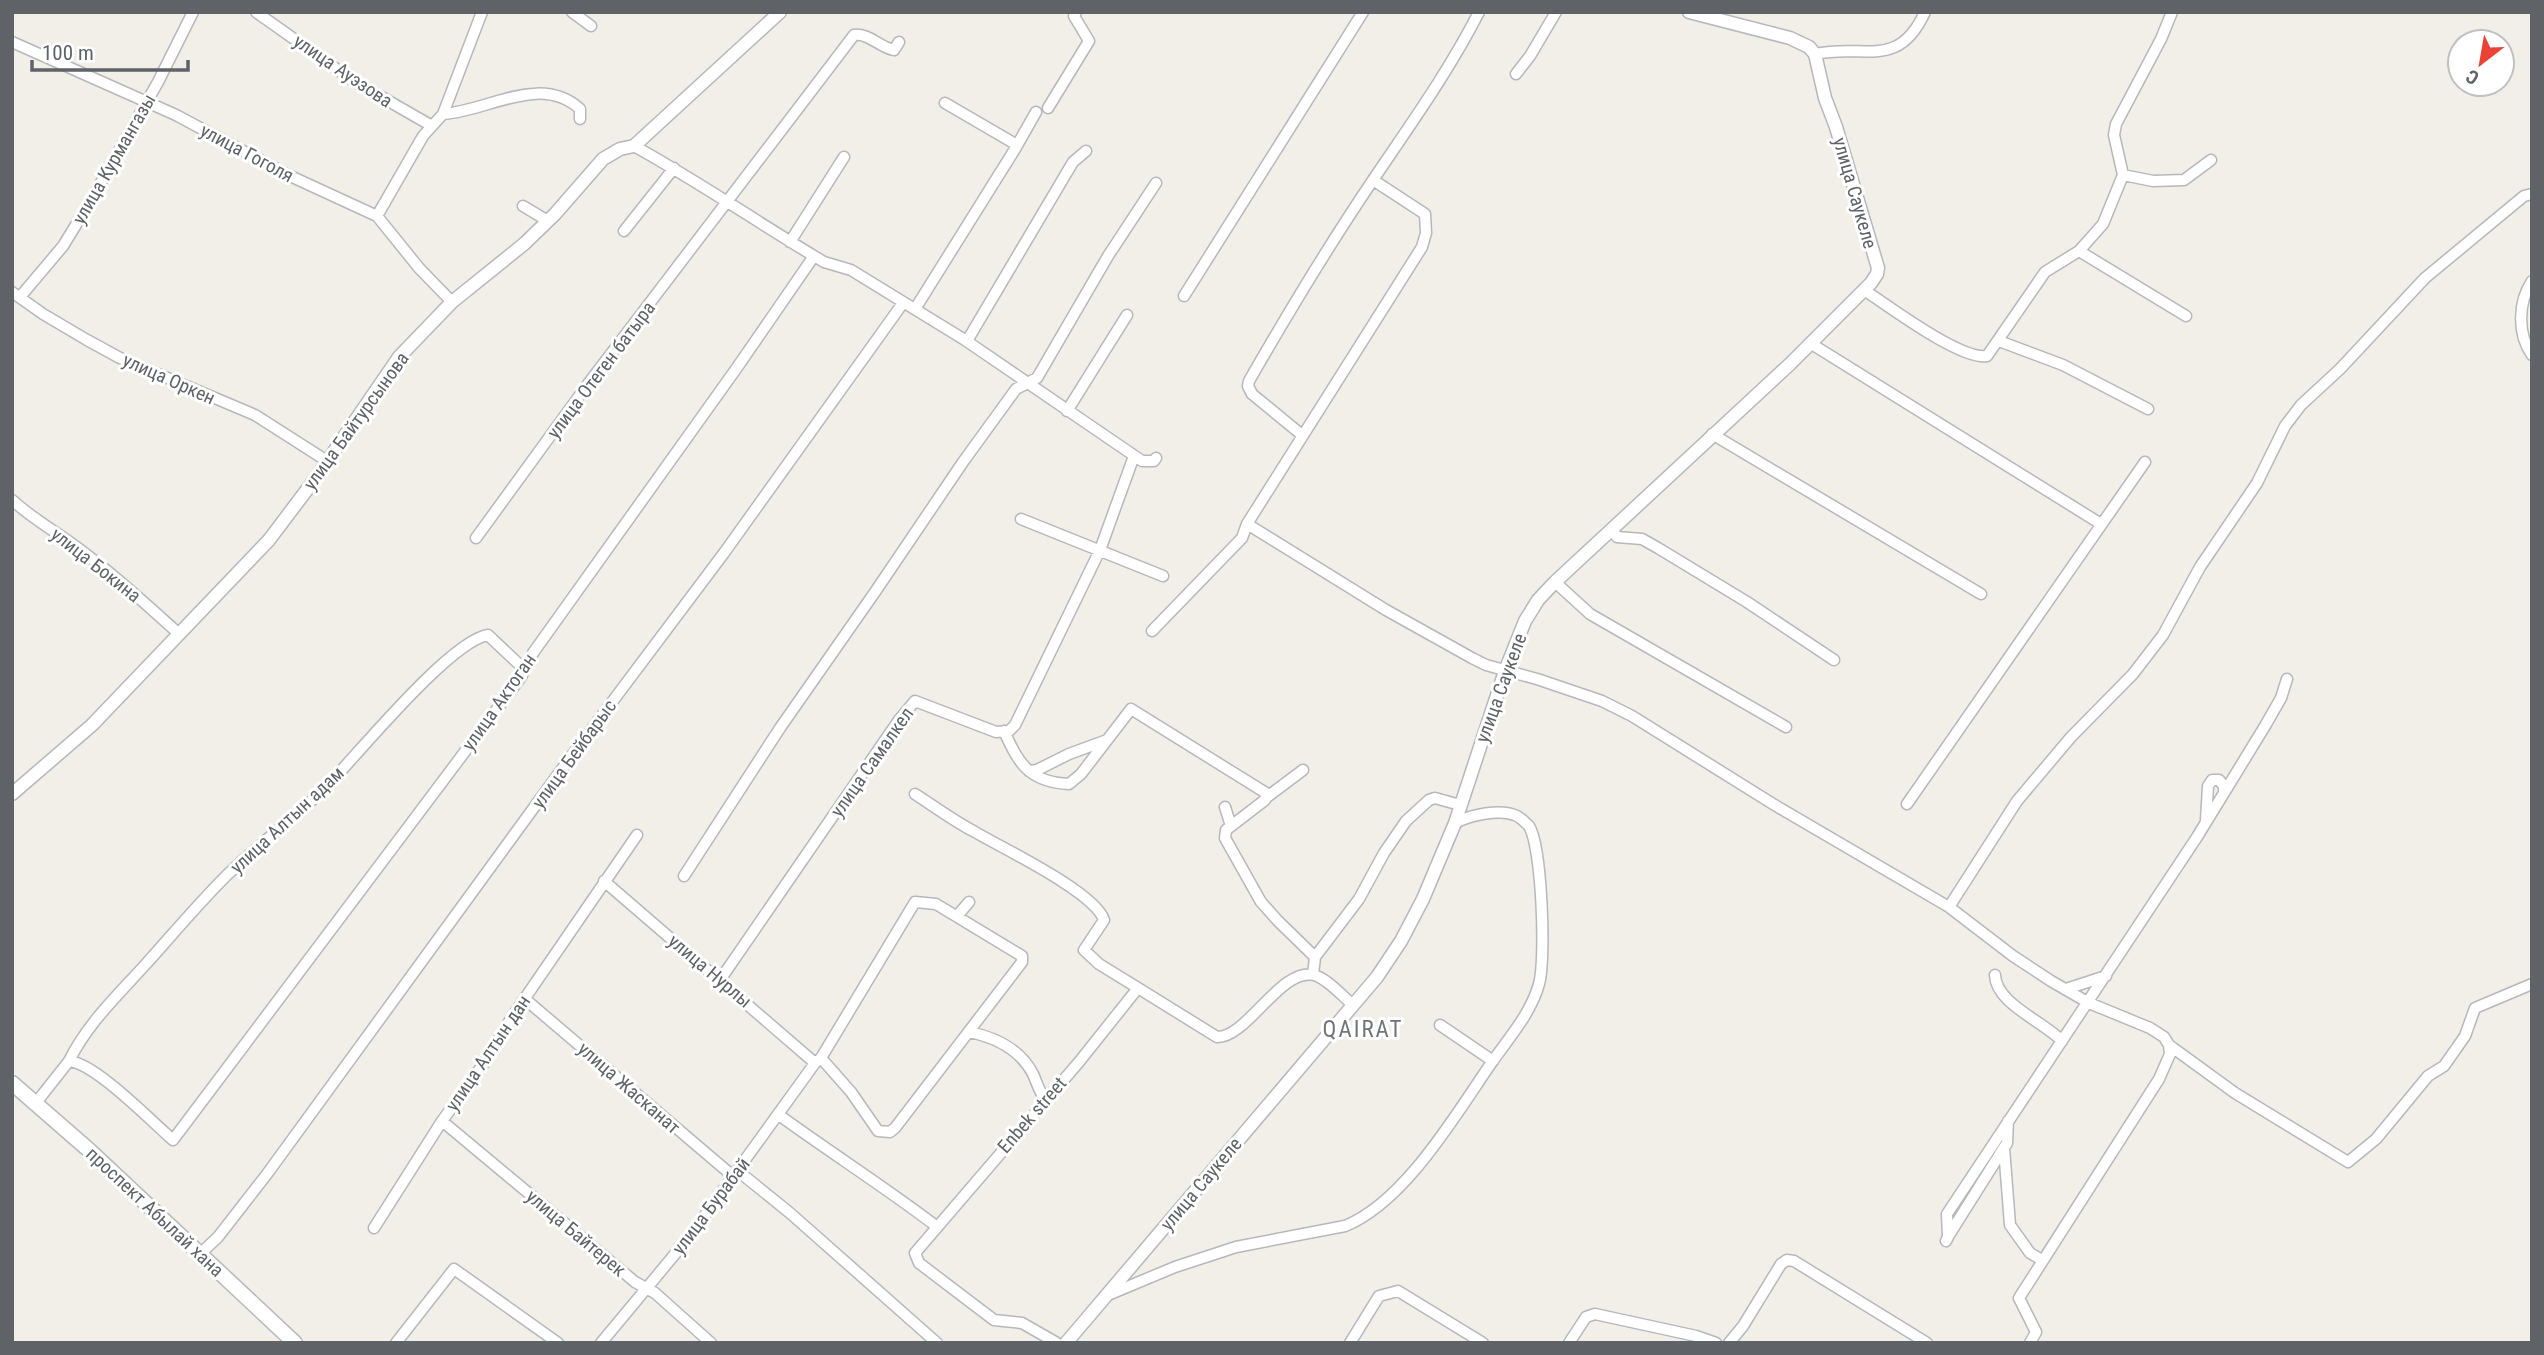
<svg xmlns="http://www.w3.org/2000/svg" width="2544" height="1355" font-family="'Roboto Condensed',sans-serif">
  <style>
    .lines { fill: none; stroke-linecap: round; stroke-linejoin: round }
    .minor-casing { stroke: #b5b8bc; stroke-width: 13 }
    .tertiary-casing { stroke: #b5b8bc; stroke-width: 15 }
    .secondary-casing { stroke: #b6babf; stroke-width: 17 }
    .minor { stroke: #fff; stroke-width: 10 }
    .tertiary { stroke: #fff; stroke-width: 12 }
    .secondary { stroke: #fff; stroke-width: 14 }
    .labels { text-anchor: middle; dominant-baseline: central; stroke-width: 6; stroke-linejoin: round; paint-order: stroke }
    .street-label { font-size: 19px; fill: #5f6368; stroke: #fff }
    .quarter-label { font-size: 23px; letter-spacing: 2px; fill: #70757a; stroke: #fff }
  </style>
  <rect width="100%" height="100%" fill="#f1efe8"/>
  <g class="lines">
    <defs>
      <path id="minor" d="M256 12 352 80 432 126
        M572 12 591 26
        M12 42 176 115 288 175 377 216 419 268 452 302
        M1815 54C1864 43 1898 71 1925 12
        M1516 74 1530 56 1556 12
        M945 103 1017 145
        M1048 108 1089 41 1074 16 1076 12
        M443 114C489 111 540 73 580 109V119
        M634 146C696 180 754 220 814 256L824 262 851 270 965 340 1142 461H1154L1156 458
        M2123 175 2153 181 2184 180 2211 160
        M523 206 548 221
        M377 216 423 136 443 114 482 12
        M624 231 674 168
        M790 242 844 157
        M2079 251 2186 316
        M2532 281C2518 302 2517 334 2532 355
        M1864 290C1889 306 1960 360 1987 356L2045 272 2079 251 2103 224 2123 175 2114 135 2116 124 2161 39 2172 12
        M12 292 43 314 87 340 120 358 255 415 327 461
        M1184 296 1363 12
        M20 297 63 246 90 202 158 82 193 12
        M915 309 1015 149 1036 112
        M967 341 1073 162 1086 151
        M1999 341 2063 365 2148 409
        M1810 343 2101 524
        M1067 411 1127 315
        M1712 434 1981 594
        M1302 435 1252 394 1248 386 1249 381C1288 313 1329 245 1373 180 1410 125 1449 71 1479 12
        M12 500C35 521 62 535 87 555 119 579 148 606 178 633
        M1021 519 1163 576
        M1247 524 1386 610 1472 658 1486 665 1537 679 1602 701 1632 716 1773 804 1949 907 2013 956 2051 981 2089 1003 2150 1028 2164 1037 2169 1045 2235 1093 2348 1162 2376 1139 2428 1076 2444 1066 2465 1036 2475 1008 2532 984
        M1612 530 1617 537 1642 539 1658 548 1747 602 1834 660
        M476 538 588 384 854 35C869 33 879 47 894 50L899 42
        M1555 582 1590 614 1786 727
        M1152 631 1242 538 1247 524 1422 247 1426 233 1425 214 1373 180
        M1004 731C1019 764 1029 782 1069 784L1081 774 1131 709 1266 793 1265 800 1226 830 1225 838 1261 902 1278 921 1315 957
        M1029 771 1037 770 1069 754 1107 740
        M915 794C935 807 954 821 975 832 1002 848 1095 892 1104 920L1084 950 1099 964 1138 988
        M1267 797 1303 770
        M1907 804 2145 462
        M1225 807 1231 826
        M2206 820 2208 786 2212 780H2219L2224 786V793
        M684 876 780 728 875 592 963 462 1016 389 1037 378 1108 256 1156 183
        M604 881 815 1063
        M1949 907 2017 801 2071 737 2133 674 2163 635 2200 567 2257 483 2285 426 2301 405 2340 369 2425 278 2524 196 2532 194
        M957 916 969 902
        M1313 975 1315 957 1359 899 1384 853 1406 821 1429 800 1435 798 1460 805
        M1995 975C1996 1004 2043 1021 2062 1041
        M720 980 899 720 915 701 996 732 1009 731 1015 725 1100 550 1134 456
        M2066 989 2106 976
        M525 999 734 1177
        M1440 1025 1493 1061
        M969 1032C994 1037 1020 1049 1033 1074 1037 1083 1039 1091 1045 1099
        M69 1061C88 1023 117 996 145 965 172 935 198 904 227 875 259 844 295 818 327 786 358 754 450 641 488 635L524 669
        M35 1104 69 1061C95 1063 151 1121 173 1140L521 677 533 653 736 369 814 256
        M779 1115C831 1153 885 1187 936 1226
        M442 1121 635 1282 655 1293 711 1343
        M2004 1148 2010 1225 2030 1253 2042 1260
        M738 1171 790 1213 937 1343
        M374 1228 442 1121 485 1062 512 1017 637 835
        M1949 1235 2007 1143 2008 1121
        M1946 1241 1948 1237 1947 1214 2197 837 2265 726 2281 698 2287 679
        M200 1254 218 1237 267 1174 570 758 724 553 903 303
        M1108 1295 1175 1267 1236 1247 1345 1226C1405 1202 1456 1114 1492 1062 1509 1038 1531 1013 1539 984 1546 960 1542 847 1529 826 1526 823 1521 818 1517 816 1501 808 1470 815 1455 823
        M396 1343 454 1269 558 1343
        M601 1343 690 1236 815 1063 821 1058 915 902 936 904 1022 956V962L895 1128 890 1132 878 1131 851 1092 821 1058
        M1057 1343 1022 1323 994 1320 919 1263 915 1253 1079 1062 1138 988 1217 1037C1247 1038 1281 967 1314 975 1328 979 1342 996 1353 1005
        M1350 1343 1379 1296 1398 1291 1483 1343
        M1569 1343 1586 1317 1595 1314 1696 1336 1716 1343
        M1729 1343 1743 1326 1781 1264 1787 1260 1794 1261 1927 1343
        M2030 1343 2036 1332 2019 1298 2159 1079 2170 1054 2169 1045"/>
      <path id="tertiary" d="M12 794 92 725 269 540 318 475 399 357 452 302 524 244 555 214 603 159 620 149 634 146 780 12
        M1066 1343 1377 977 1401 941 1423 899 1455 823 1505 671 1525 621 1538 600 1555 582 1790 364 1871 283 1877 274 1878 268 1836 127 1825 98 1815 54 1809 47 1790 38 1689 12"/>
      <path id="secondary" d="M12 1083 90 1151 295 1343"/>
    </defs>
    <!-- minor casing -->
    <use href="#minor" class="minor-casing"/>
    <!-- tertiary casing -->
    <use href="#tertiary" class="tertiary-casing"/>
    <!-- secondary casing -->
    <use href="#secondary" class="secondary-casing"/>
    <!-- minor -->
    <use href="#minor" class="minor"/>
    <!-- tertiary -->
    <use href="#tertiary" class="tertiary"/>
    <!-- secondary -->
    <use href="#secondary" class="secondary"/>
  </g>
  <g class="labels">
    <!-- street labels -->
    <g class="street-label">
      <text transform="translate(343 71) rotate(34)">улица Ауэзова</text>
      <text transform="translate(247 153) rotate(28)">улица Гоголя</text>
      <text transform="translate(114 159) rotate(-60)">улица Курмангазы</text>
      <text transform="translate(1855 193) rotate(74)">улица Саукеле</text>
      <text transform="translate(601 370) rotate(-53)">улица Отеген батыра</text>
      <text transform="translate(169 379) rotate(24)">улица Оркен</text>
      <text transform="translate(356 421) rotate(-54)">улица Байтурсынова</text>
      <text transform="translate(96 565) rotate(38)">улица Бокина</text>
      <text transform="translate(1501 688) rotate(-70)">улица Саукеле</text>
      <text transform="translate(499 702) rotate(-55)">улица Актоган</text>
      <text transform="translate(574 754) rotate(-54)">улица Бейбарыс</text>
      <text transform="translate(872 762) rotate(-55)">улица Самалкел</text>
      <text transform="translate(287 820) rotate(-43)">улица Алтын адам</text>
      <text transform="translate(710 971) rotate(40)">улица Нурлы</text>
      <text transform="translate(488 1053) rotate(-56)">улица Алтын дан</text>
      <text transform="translate(629 1088) rotate(41)">улица Жасканат</text>
      <text transform="translate(1032 1115) rotate(-49)">Enbek street</text>
      <text transform="translate(1201 1184) rotate(-50)">улица Саукеле</text>
      <text transform="translate(711 1206) rotate(-53)">улица Бурабай</text>
      <text transform="translate(155 1212) rotate(43)">проспект Абылай хана</text>
      <text transform="translate(576 1233) rotate(40)">улица Байтерек</text>
    </g>
    <!-- quarter labels -->
    <g class="quarter-label">
      <text x="1363" y="1029">QAIRAT</text>
    </g>
  </g>
  <!-- border -->
  <rect width="2544" height="1355" fill="none" stroke="#5f6368" stroke-width="28"/>
  <!-- north arrow -->
  <g transform="translate(2481 63) rotate(211)"><circle r="33" fill="#ffffff" stroke="#bfc1c3" stroke-width="2"/>
  <path d="M0-5L12 26L0 18L-12 26Z" fill="#ea4335"/>
  <text y="-10" font-size="19" font-weight="bold" text-anchor="middle" fill="#5f6368">С</text>
  </g>
  <!-- scale -->
  <path d="M32 60v10h156v-10" fill="none" stroke="#5f6368" stroke-width="3.5"/>
  <text x="42" y="60" font-size="21" fill="#5f6368" stroke="#ffffff" stroke-width="5" paint-order="stroke">100 m</text>
</svg>
